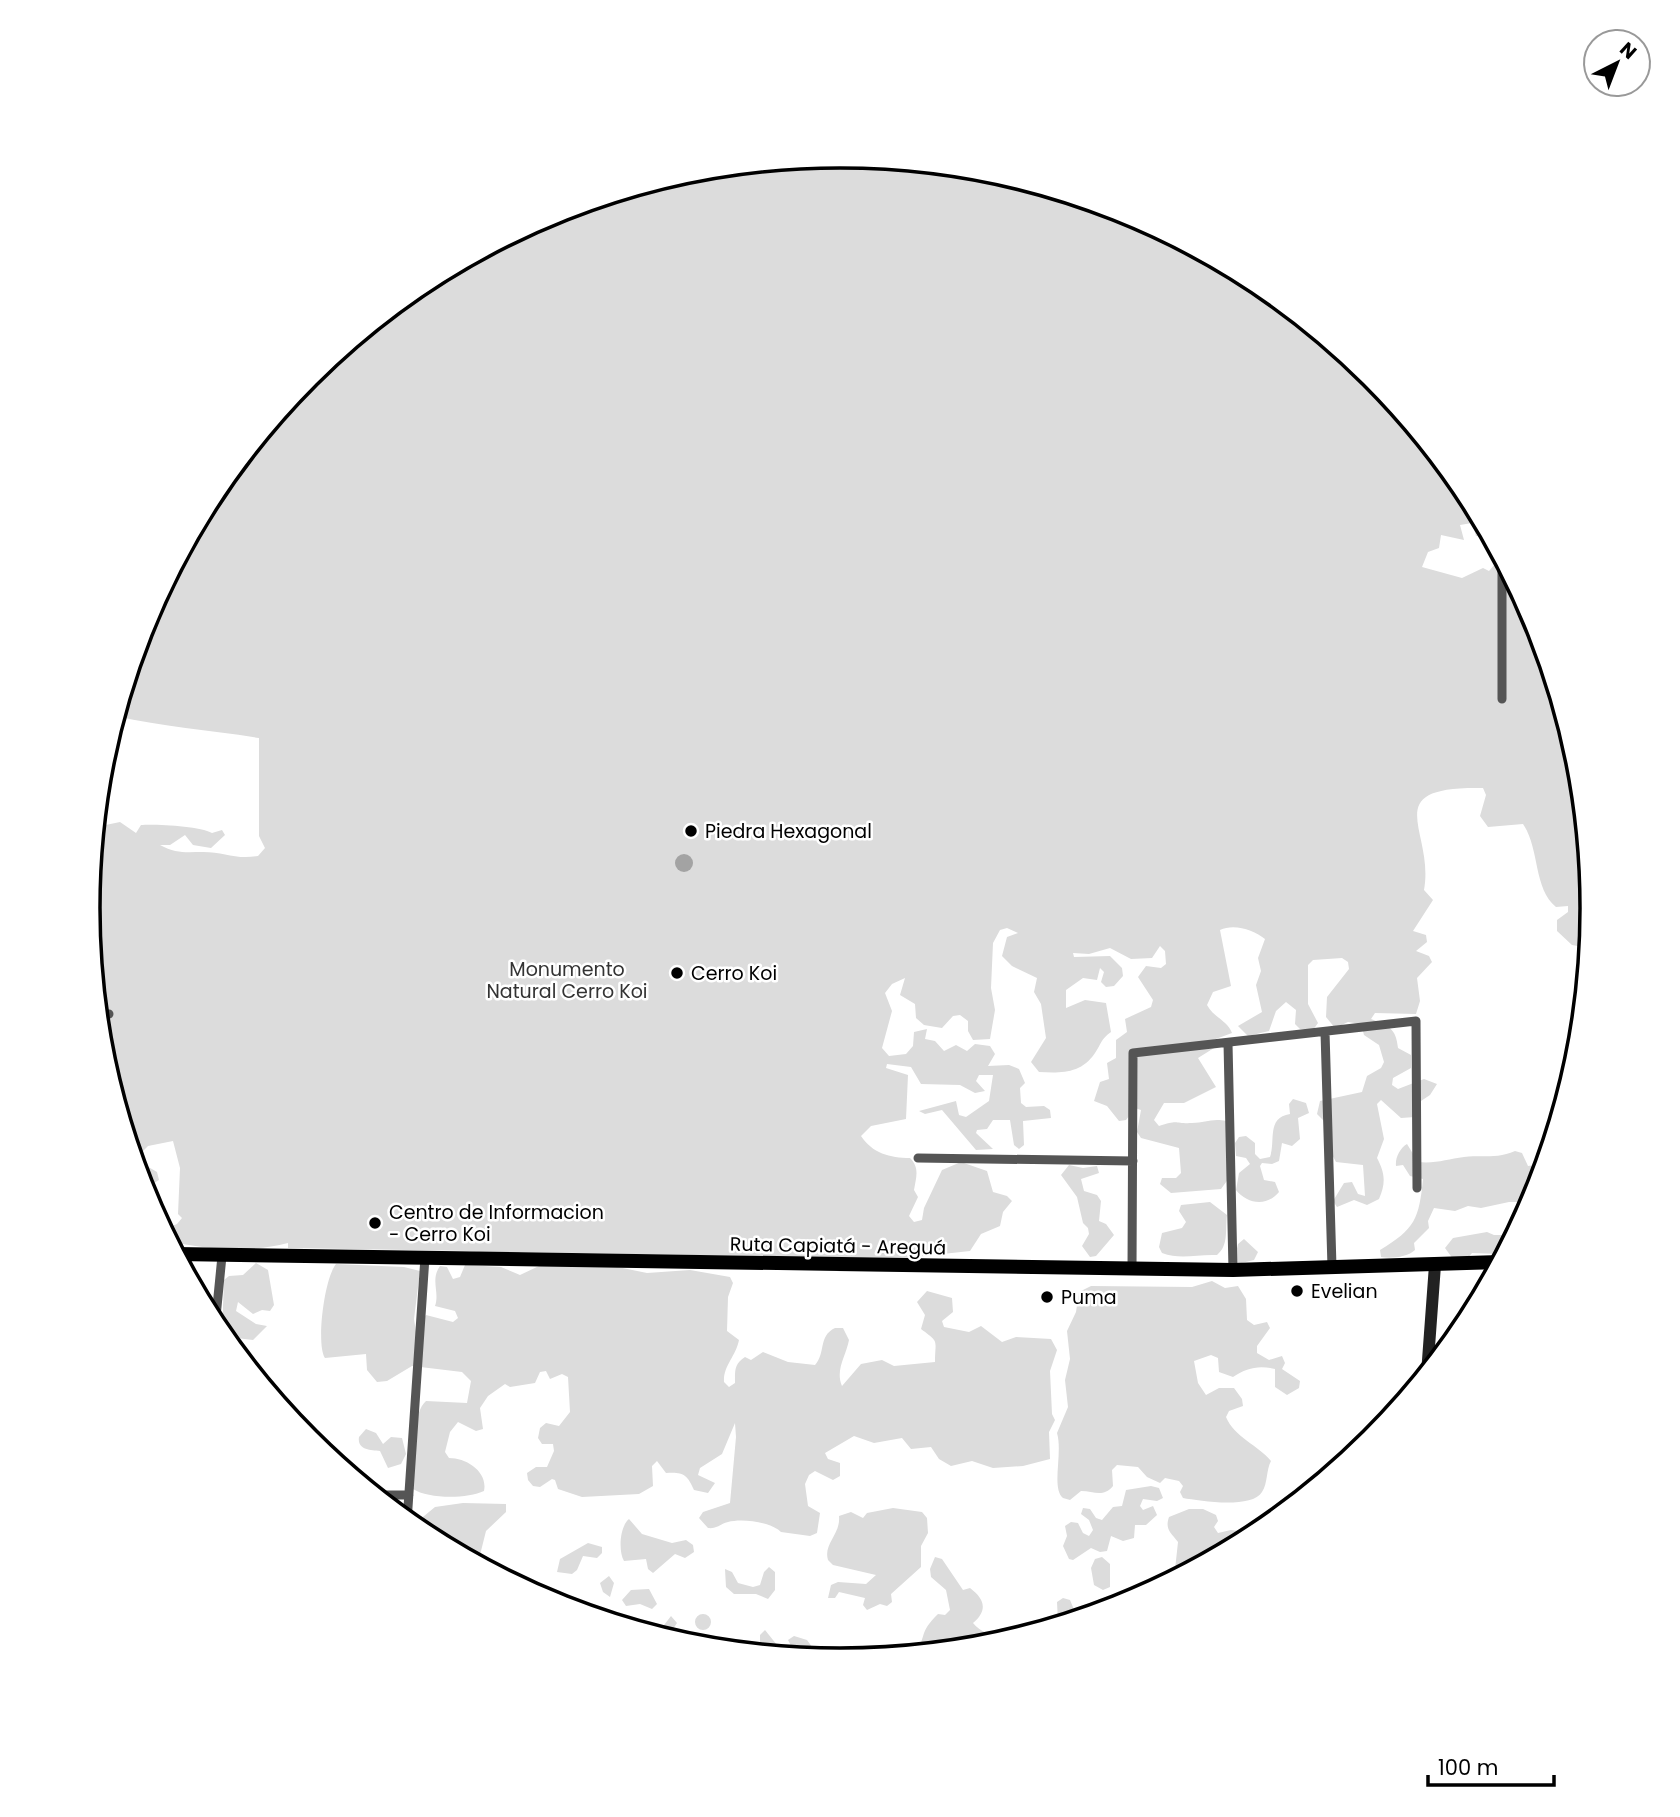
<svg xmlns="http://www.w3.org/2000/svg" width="1680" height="1817" font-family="Poppins,sans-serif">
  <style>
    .green { fill: #dcdcdc }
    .water { fill: #a3a3a3 }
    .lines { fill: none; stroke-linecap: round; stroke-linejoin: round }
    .street { stroke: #555; stroke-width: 9 }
    .secondary { stroke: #222; stroke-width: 12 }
    .primary { stroke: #000; stroke-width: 14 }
    .poi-dot { fill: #000; stroke: #fff; stroke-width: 2.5 }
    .labels { text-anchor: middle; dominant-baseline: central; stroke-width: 5; stroke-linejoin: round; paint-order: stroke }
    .poi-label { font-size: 19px; fill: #000; stroke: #fff; text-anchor: start }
    .park-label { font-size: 19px; fill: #333; stroke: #fff }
    .street-label { font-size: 19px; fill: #000; stroke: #fff }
    .rim { fill: none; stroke: #000; stroke-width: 3.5 }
  </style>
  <rect width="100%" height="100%" fill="#fff"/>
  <!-- green -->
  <path class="green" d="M840 156 987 171 1128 213 1258 283 1372 377 1466 491 1491 537 1476 536 1472 523 1460 525 1464 540 1441 535 1439 548 1428 552 1422 567 1462 578 1483 568 1489 571 1501 557 1535 621 1578 762 1590 886 1580 900 1583 906 1592 900 1589 948 1572 945 1557 931V920L1568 912V906L1556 907C1533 888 1540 849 1523 824L1488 827 1480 816 1486 795 1483 788C1375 786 1435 830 1424 890L1433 900 1413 931 1426 935 1427 942 1416 951 1429 956 1432 962 1417 978 1420 1001 1416 1014 1375 1013 1371 1019C1389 1026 1396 1028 1398 1048L1411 1055V1068L1393 1078 1392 1085 1398 1089 1424 1079 1437 1084 1430 1095 1418 1103 1415 1117 1401 1118 1381 1100 1377 1104 1384 1139 1377 1158C1385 1173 1386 1183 1379 1199L1367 1205 1354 1200 1337 1207 1333 1201 1344 1183 1352 1182 1358 1194 1365 1196 1363 1165 1336 1162 1329 1149 1332 1129 1317 1114 1320 1101 1362 1092 1367 1076 1381 1068 1384 1062 1379 1045 1364 1035 1361 1024 1348 1022 1335 1028 1326 1017 1327 997 1349 969 1348 962 1342 958 1313 960 1308 965V1004L1318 1023 1313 1030 1300 1029 1295 1024 1296 1010 1286 1002 1276 1011 1269 1031 1248 1036 1238 1026 1262 1012 1256 985 1261 971 1258 958 1265 939C1254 930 1234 923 1220 930L1231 986 1213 992 1207 1005C1214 1018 1227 1020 1232 1033L1213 1040 1214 1048 1198 1058 1216 1087 1184 1103H1164L1154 1120 1159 1126C1179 1119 1175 1124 1192 1123 1205 1123 1212 1118 1226 1121L1229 1178 1221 1189 1171 1193 1160 1184 1162 1178H1176L1181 1173 1179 1148 1141 1138 1137 1132 1141 1110 1135 1108 1126 1120 1119 1121 1107 1106 1094 1101 1100 1082 1109 1079 1107 1063 1116 1058V1040L1127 1032 1125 1019 1151 1007 1153 1000 1138 977 1146 966 1161 968 1166 964 1165 951 1160 946 1152 958 1131 959 1110 948 1089 954 1073 953 1074 957 1110 956 1122 968 1123 976 1114 986 1106 987 1101 982 1104 972 1100 968 1097 980 1083 978 1066 990V1008L1085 1000 1106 1003 1111 1032C1101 1039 1101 1044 1095 1053 1081 1074 1061 1073 1039 1072L1031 1062 1046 1038 1041 1004 1034 992 1037 978 1012 966 1002 956 1007 937 1018 933 1007 928 1000 930 993 943 991 988 995 1010 990 1039 973 1040 968 1031V1021L960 1015 953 1016 942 1028 924 1025 916 1018 915 1004 900 995 905 978 892 984 885 993 892 1011 882 1048 889 1056 906 1054 913 1046 914 1032 927 1029 925 1039 935 1041 944 1051 956 1045 967 1051 975 1044 990 1046 995 1054 988 1066 1009 1065 1019 1069 1025 1083 1020 1088 1021 1103 1026 1107 1044 1106 1050 1110 1051 1118 1023 1121 1024 1145 1019 1149 1014 1145 1010 1120H993L987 1129 977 1130 976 1133 993 1149 976 1150 942 1110 925 1114 919 1111 956 1101 959 1115 966 1117 989 1101 993 1075H979L976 1081 985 1091 975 1093 960 1085 921 1084 911 1067 887 1064 886 1068 908 1075 906 1119 871 1126 861 1136C872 1153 890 1158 910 1158 920 1168 916 1177 914 1190L918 1197 909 1216 914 1222 922 1220 924 1208 942 1170 961 1162 987 1171 993 1192 1007 1196 1012 1201 1003 1212 1000 1226 981 1234 970 1251 906 1258 894 1263 754 1256 521 1252 514 1255 469 1251 288 1248V1243C249 1253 208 1250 169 1241L163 1230 177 1224 182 1218 178 1214 180 1168 173 1141 148 1146 142 1152 145 1165 157 1172 159 1180 149 1186 146 1199 107 1073 113 1040 111 1028 98 1018 88 908 93 854 98 848 94 845 96 827 120 822 136 833 141 825C155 824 200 826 212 833L222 830 225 835 211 848 193 845 185 835 170 845H160C176 854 187 852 203 852 224 852 236 860 258 856L265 848 259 836V738C211 730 163 727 116 716L145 620 215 490 308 376 422 283 552 213 694 170Z
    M1293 1099 1306 1103 1309 1113 1298 1118 1300 1139 1292 1146 1282 1143 1279 1161 1272 1164 1262 1163 1260 1166 1264 1180 1275 1182 1279 1192C1267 1207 1247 1204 1236 1190L1239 1173 1250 1164 1246 1158 1236 1156 1235 1143 1239 1137 1246 1136 1255 1143V1154L1260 1159 1270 1157C1276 1140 1266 1118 1290 1114L1289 1104Z
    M1407 1144 1418 1162C1435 1164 1448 1159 1464 1157 1483 1155 1497 1159 1515 1151L1522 1153 1528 1166 1535 1165 1543 1171 1532 1202H1509L1481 1208 1468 1206 1455 1211 1434 1208 1428 1221 1429 1228 1414 1243 1415 1250C1408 1257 1391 1259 1381 1257L1380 1250C1415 1229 1419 1219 1423 1179L1410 1176 1403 1165 1396 1166C1395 1158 1400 1148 1407 1144Z
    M1069 1165 1083 1168 1097 1166 1099 1173 1081 1179 1084 1191 1097 1195 1101 1201 1099 1221 1106 1224 1114 1235 1096 1256 1090 1257 1082 1246 1089 1234 1088 1228 1083 1223 1077 1197 1061 1175Z
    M1210 1202 1227 1215C1225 1230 1229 1245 1217 1255 1197 1254 1181 1260 1162 1253L1159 1247 1162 1233 1182 1228 1186 1222 1179 1211 1181 1205Z
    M1487 1232 1494 1235H1514L1500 1254 1472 1253 1467 1259H1453L1445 1248 1453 1238Z
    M1244 1239 1258 1252 1254 1260 1237 1264 1235 1257 1238 1244Z
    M256 1263 268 1270 274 1305 270 1311 262 1310 253 1314 238 1302 236 1311 256 1324 267 1326 253 1340 228 1337 222 1332 224 1280 229 1276 243 1275Z
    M598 1263 647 1273 690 1270 730 1277 733 1283 728 1297 727 1331 739 1340C736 1356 723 1366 724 1382L729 1387 735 1383C735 1371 734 1364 745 1357L751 1360 763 1352 788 1362 815 1365C826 1353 818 1336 835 1328H843L849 1340C846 1356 835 1370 842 1386L861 1364 882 1360 894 1366 935 1362C935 1339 940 1343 921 1329L925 1315 917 1302 927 1291 952 1298 953 1312 942 1321 944 1327 969 1332 981 1326 1002 1342 1016 1337 1051 1339 1057 1350 1050 1371 1052 1414 1055 1420 1049 1432 1050 1459 1023 1466 993 1468 972 1461 951 1466 939 1459 931 1447 911 1449 902 1438 874 1443 854 1436 825 1453 828 1459 840 1463V1476L833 1480 815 1471 809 1475 805 1484 808 1506 820 1513 817 1533 810 1536 781 1532C771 1522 742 1518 728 1522 720 1524 717 1529 708 1528L699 1518 703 1512 730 1503 736 1437 735 1423 722 1454 700 1468 698 1475 715 1483 708 1493 694 1490C687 1474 683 1472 666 1473L657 1461 652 1466 653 1486 639 1494 582 1497 558 1489 555 1480 552 1479 540 1487 533 1486 528 1480 527 1473 536 1467H547L554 1451 553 1444H542L538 1438 540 1428 546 1423 559 1426 570 1412 568 1377 562 1374 550 1379 546 1371 540 1372 535 1383 510 1387 505 1384 488 1396 480 1408 483 1429 476 1431 458 1422 450 1432 445 1452 449 1458C467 1458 488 1472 484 1491 467 1499 428 1499 413 1489 414 1468 410 1415 426 1401L467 1403 471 1381 462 1372 412 1366 387 1381 377 1382 367 1370 366 1354 325 1358C316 1345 324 1279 336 1264L404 1267 420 1271 414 1319 416 1332 426 1315 453 1322 458 1318 455 1311 435 1306C440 1292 430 1280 440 1266L447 1267 453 1279 460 1277 465 1265 501 1267 520 1275 539 1266Z
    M1212 1281 1225 1288 1238 1286 1246 1299 1247 1320 1254 1325 1267 1322 1270 1328 1257 1346V1353L1269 1360 1282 1356 1285 1363 1282 1369 1300 1381 1299 1388 1287 1395 1275 1387V1369C1258 1365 1247 1368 1233 1377L1219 1372 1218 1358 1211 1355 1194 1361 1198 1383 1206 1395 1219 1388H1234L1242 1399 1243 1406 1229 1411 1226 1417C1234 1437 1258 1445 1271 1461 1266 1470 1268 1483 1262 1492 1252 1509 1200 1501 1183 1498L1180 1492 1183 1486 1179 1481 1165 1478 1160 1483 1147 1477 1138 1467 1117 1465 1112 1470 1113 1486C1103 1498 1094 1491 1081 1491L1070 1500 1063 1498C1051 1488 1063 1453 1057 1433L1068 1407 1065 1380 1070 1359 1067 1331 1076 1312 1079 1292 1091 1286 1192 1287Z
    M366 1429 376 1433 383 1444 391 1437 402 1438 406 1454 401 1464 388 1468 380 1451C370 1450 357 1450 359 1437Z
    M1151 1486 1159 1488 1163 1498 1157 1501 1143 1499 1140 1506 1143 1510 1153 1506 1157 1515 1146 1525H1135L1134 1538 1123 1541 1111 1536 1107 1551 1100 1552 1091 1548 1073 1560 1069 1559 1063 1546 1067 1536 1065 1526 1071 1522 1078 1523 1083 1533 1089 1536 1093 1530 1089 1520 1081 1514 1083 1508 1090 1509 1096 1518 1102 1520 1113 1507 1122 1506 1126 1490Z
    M463 1503 506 1504V1512L486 1531 480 1555 460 1554 457 1541 443 1545 412 1526 435 1507Z
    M893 1508 922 1512 927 1518 928 1533 921 1546V1567L891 1594 892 1602 887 1606 880 1604 867 1610 863 1605 865 1598 839 1592 835 1598H828L831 1585 838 1582 866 1584 876 1575 833 1565 828 1560C823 1544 841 1534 839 1516L851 1512 863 1518 867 1513Z
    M1189 1509H1203L1216 1515 1218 1521 1214 1527 1218 1533 1231 1530 1259 1533 1174 1579 1178 1542C1170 1532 1165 1529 1169 1517Z
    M629 1519 642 1534 672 1543 686 1540 693 1545 694 1552 685 1558 675 1554 653 1573 648 1569 646 1559 624 1561C618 1551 620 1526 629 1519Z
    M588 1543 602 1547V1553L597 1558 583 1556 577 1570 572 1574 557 1572 560 1559Z
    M935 1557 942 1559 963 1590 970 1588C986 1600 987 1611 973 1623 985 1639 1019 1642 1032 1626L1038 1631 986 1647 916 1654C927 1633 919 1633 938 1614L945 1615 950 1610 946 1590 931 1577 930 1569Z
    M1102 1557 1110 1564V1587L1103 1590 1094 1585 1091 1568 1095 1559Z
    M769 1567 775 1572V1590L768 1599 756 1594H734L726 1587 725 1569 732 1572 738 1583 753 1587 760 1585 764 1572Z
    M609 1576 614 1583 610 1597 603 1592 600 1583Z
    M649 1589 657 1604 652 1609 640 1604 626 1606 622 1600 631 1590Z
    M1063 1598 1070 1600 1075 1612 1082 1611 1087 1616 1054 1626 1058 1622 1057 1602Z
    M695 1622a8 8 0 1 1 16 0a8 8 0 1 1-16 0Z
    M671 1616 677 1623 673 1629 675 1640 663 1637 665 1635 661 1629Z
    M765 1630 777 1645 774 1652 737 1651 760 1642V1635Z
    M794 1636 807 1640 815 1651 836 1650 857 1656 829 1660 797 1657 788 1640Z"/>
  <!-- water -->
  <path class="water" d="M675 863a9 9 0 1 1 18 0a9 9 0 1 1-18 0Z"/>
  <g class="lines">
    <!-- street -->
    <path class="street" d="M1502 699V558
      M98 1014H109
      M1325 1032 1332 1267
      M1228 1043 1233 1270
      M918 1158 1133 1161
      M1132 1269 1133 1053 1416 1021 1417 1188
      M215 1327 222 1256
      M374 1495H409
      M407 1522 425 1257"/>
    <!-- secondary -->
    <path class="secondary" d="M1427 1374 1435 1265"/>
    <!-- primary -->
    <path class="primary" d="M176 1254 1233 1270 1500 1262"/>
  </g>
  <!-- markers -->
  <g class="poi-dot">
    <circle cx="691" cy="831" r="7"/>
    <circle cx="677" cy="973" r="7"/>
    <circle cx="375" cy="1223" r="7"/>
    <circle cx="1297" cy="1291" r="7"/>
    <circle cx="1047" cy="1297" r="7"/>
  </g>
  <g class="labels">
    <!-- poi labels -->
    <g class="poi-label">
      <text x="705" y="831">Piedra Hexagonal</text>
      <text x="691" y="973">Cerro Koi</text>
      <text x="389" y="1212">Centro de Informacion<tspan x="389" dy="22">- Cerro Koi</tspan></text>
      <text x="1311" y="1291">Evelian</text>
      <text x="1061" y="1297">Puma</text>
    </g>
    <!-- park labels -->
    <g class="park-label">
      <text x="567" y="969">Monumento<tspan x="567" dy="22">Natural Cerro Koi</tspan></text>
    </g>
    <!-- street labels -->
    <g class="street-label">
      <text transform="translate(838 1246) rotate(1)">Ruta Capiatá - Areguá</text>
    </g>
  </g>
  <!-- crop -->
  <path d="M0 0H1680V1817H0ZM100 908a740 740 0 1 1 1480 0a740 740 0 1 1-1480 0Z" fill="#fff" fill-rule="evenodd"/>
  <path class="rim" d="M100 908a740 740 0 1 1 1480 0a740 740 0 1 1-1480 0Z"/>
  <!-- north arrow -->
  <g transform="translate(1617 63) rotate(42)"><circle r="33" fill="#ffffff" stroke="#999999" stroke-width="2"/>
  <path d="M0-5L12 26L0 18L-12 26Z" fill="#000000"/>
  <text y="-10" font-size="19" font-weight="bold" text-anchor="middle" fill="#000000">N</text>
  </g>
  <!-- scale -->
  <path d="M1428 1775v10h126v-10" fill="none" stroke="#000000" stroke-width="3.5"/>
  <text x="1438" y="1775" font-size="21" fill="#000000" stroke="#ffffff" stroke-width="5" paint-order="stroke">100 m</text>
</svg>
